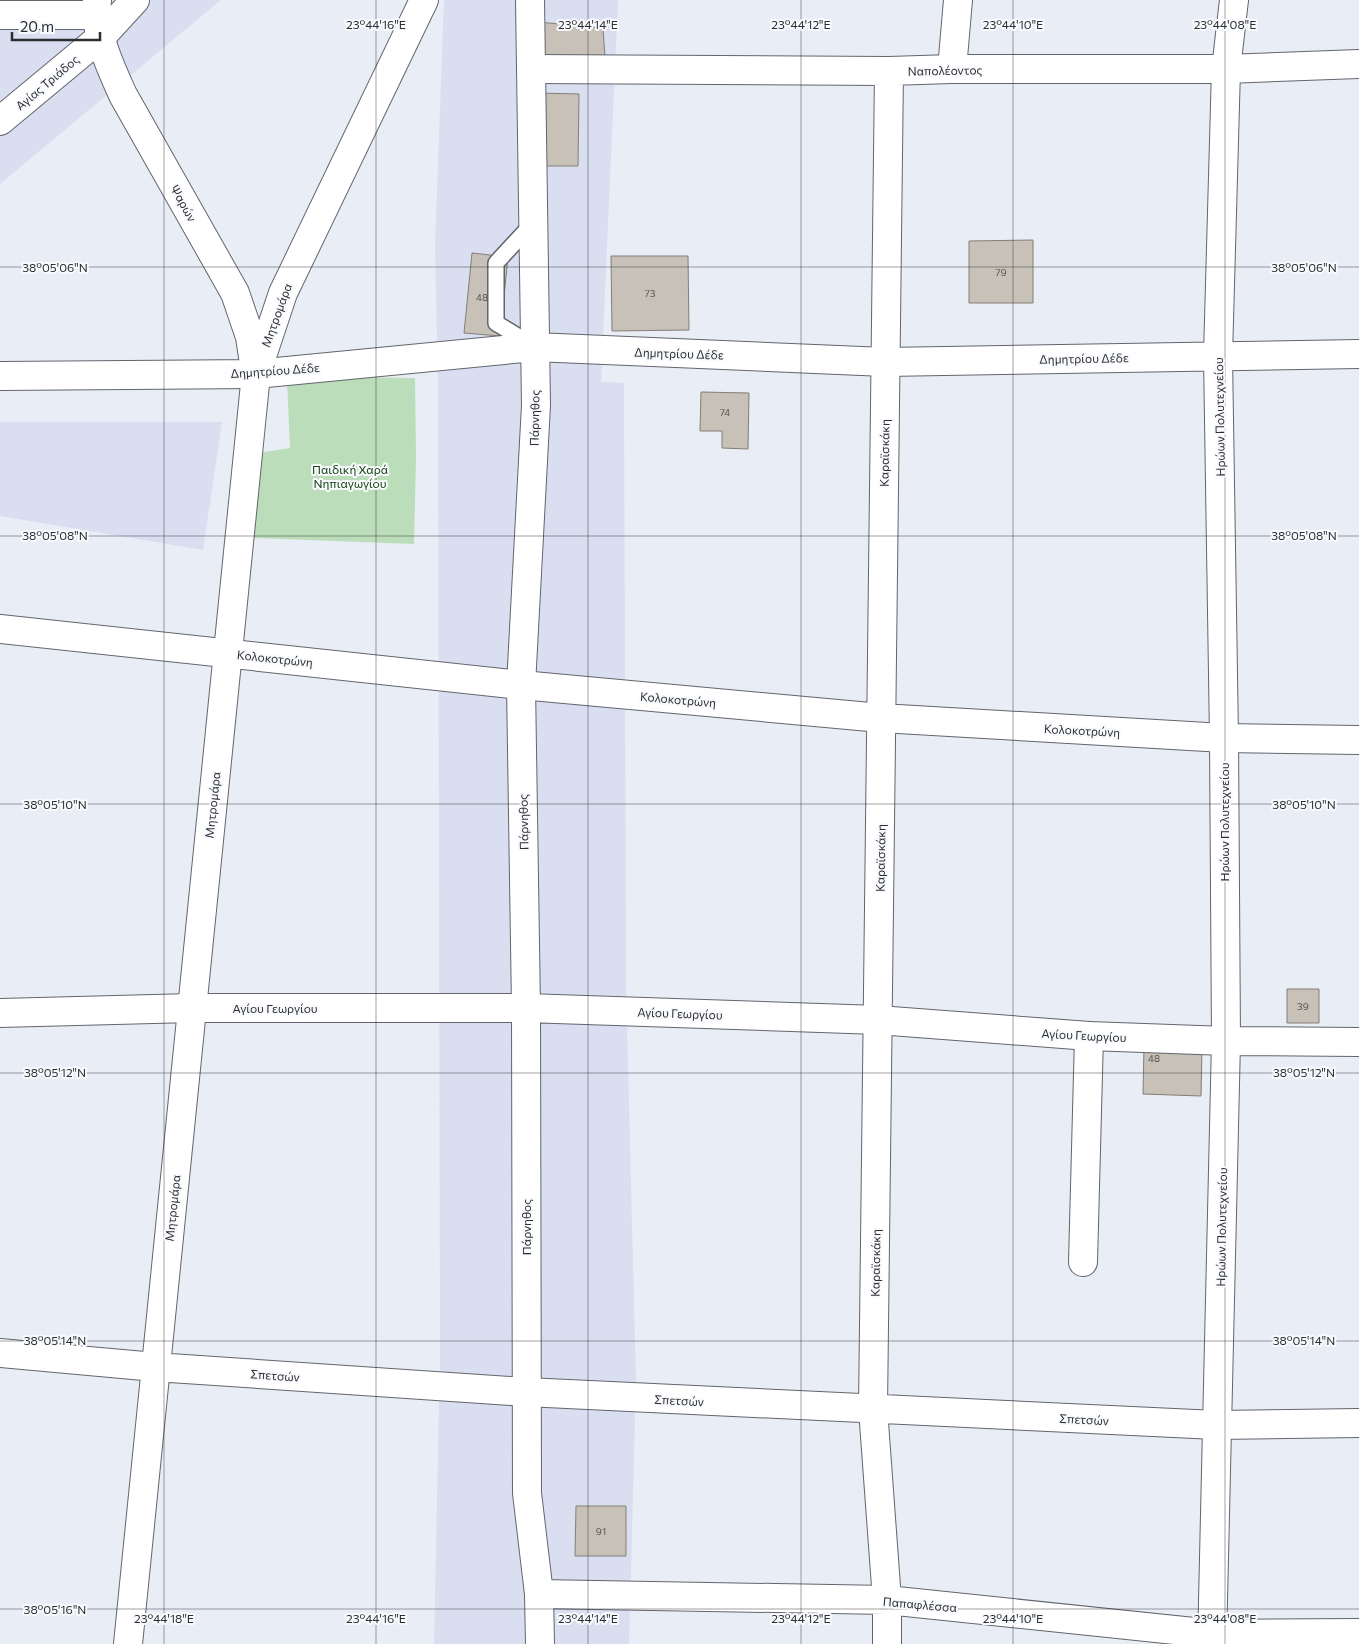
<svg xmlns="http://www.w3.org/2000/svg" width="1359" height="1644" font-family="Commissioner,sans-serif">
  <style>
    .built { fill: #d9dff0 }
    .green { fill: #bcddb9 }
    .building { fill: #c7c1b8; stroke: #837e76 }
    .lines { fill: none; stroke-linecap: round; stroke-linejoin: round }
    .service-casing { stroke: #62656d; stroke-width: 18 }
    .minor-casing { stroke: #62656d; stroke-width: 30 }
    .tertiary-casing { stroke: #62656d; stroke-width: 30 }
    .service { stroke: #fff; stroke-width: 15 }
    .minor { stroke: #fff; stroke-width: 28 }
    .tertiary { stroke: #fff; stroke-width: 28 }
    .ticks { fill: none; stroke: #2c2e31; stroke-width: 1; stroke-opacity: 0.45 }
    .labels { text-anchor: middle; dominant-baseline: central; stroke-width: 4; stroke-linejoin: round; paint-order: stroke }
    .number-label { font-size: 10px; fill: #535353 }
    .street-label { font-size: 12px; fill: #2c2e31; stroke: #f8fafe }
    .park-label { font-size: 12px; fill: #12410f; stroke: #f8fafe }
    .ticks-label { font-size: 12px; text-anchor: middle; fill: #2c2e31; stroke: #f8fafe; stroke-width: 4; stroke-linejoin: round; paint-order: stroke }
  </style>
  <rect width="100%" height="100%" fill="#e9edf6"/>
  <!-- built -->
  <path class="built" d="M0 0H221L0 184Z
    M444 0H618L601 382 624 383 626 986 636 1381 629 1644H434L440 1357 438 393 435 245Z
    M0 422H222L203 550 0 516Z"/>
  <!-- green -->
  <path class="green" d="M351 377 415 378 416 459 414 544 253 538 258 453 290 448 287 380Z"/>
  <!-- building -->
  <path class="building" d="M538 22 603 28 605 58 539 60Z
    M539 93 579 94 578 166H539Z
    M1033 240V303H969V241Z
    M472 253 508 257 500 336 464 333Z
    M611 256H688L689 330 612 331Z
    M701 392 749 393 748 449 722 448V431H700Z
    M1287 989H1319V1023H1287Z
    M1144 1046 1202 1048 1201 1096 1143 1094Z
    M576 1506H626V1556H575Z"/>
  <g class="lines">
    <defs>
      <path id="service" d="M532 345 496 323V263L533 223"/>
      <path id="minor" d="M97 0C94 33 110 66 123 95L235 293 250 337 255 370
        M0 15H96
        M531 69 889 71 952 69H1226L1359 64
        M952 69 958 0
        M0 629 521 685 881 718 1224 738 1359 740
        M1083 1262 1089 1036
        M0 1353 155 1367 526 1392 1216 1425 1359 1423
        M539 1594 887 1600 1213 1634 1359 1633
        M128 1644 256 374 283 293 424 0
        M887 1644V1600L873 1409 889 71"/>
      <path id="tertiary" d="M530 0 536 405 521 685 526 1008 527 1493 539 1594 540 1644
        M0 121 101 37 135 0
        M0 376 256 374 534 347 885 362 1359 354
        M0 1013 192 1008H526L878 1020 1089 1036 1226 1041 1359 1042
        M1212 1644 1226 1041 1224 738 1218 356 1226 69 1234 0"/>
    </defs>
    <!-- service casing -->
    <use href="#service" class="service-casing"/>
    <!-- minor casing -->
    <use href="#minor" class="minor-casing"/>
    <!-- tertiary casing -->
    <use href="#tertiary" class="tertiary-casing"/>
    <!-- service -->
    <use href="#service" class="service"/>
    <!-- minor -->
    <use href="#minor" class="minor"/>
    <!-- tertiary -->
    <use href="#tertiary" class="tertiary"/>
  </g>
  <!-- ticks -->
  <path class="ticks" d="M164 0V1644M376 0V1644M588 0V1644M801 0V1644M1013 0V1644M1225 0V1644M0 267H1359M0 536H1359M0 804H1359M0 1073H1359M0 1341H1359M0 1609H1359"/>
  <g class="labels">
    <!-- number labels -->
    <g class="number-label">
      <text x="1001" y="272">79</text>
      <text x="650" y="293">73</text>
      <text x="482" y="297">48</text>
      <text x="725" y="412">74</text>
      <text x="1303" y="1006">39</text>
      <text x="1154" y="1058">48</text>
      <text x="601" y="1531">91</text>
    </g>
    <!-- street labels -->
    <g class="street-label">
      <text transform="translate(945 70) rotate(-1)">Ναπολέοντος</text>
      <text transform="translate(47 82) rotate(-40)">Αγίας Τριάδος</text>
      <text transform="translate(184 203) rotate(61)">Ψαρών</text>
      <text transform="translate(276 315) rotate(-70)">Μητρομάρα</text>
      <text transform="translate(679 353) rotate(2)">Δημητρίου Δέδε</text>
      <text transform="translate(1084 358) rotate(-1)">Δημητρίου Δέδε</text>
      <text transform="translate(275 370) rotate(-4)">Δημητρίου Δέδε</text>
      <text transform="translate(1219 417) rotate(-91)">Ηρώων Πολυτεχνείου</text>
      <text transform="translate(534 418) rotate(-89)">Πάρνηθος</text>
      <text transform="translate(884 453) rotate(-89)">Καραϊσκάκη</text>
      <text transform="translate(275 658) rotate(6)">Κολοκοτρώνη</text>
      <text transform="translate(678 699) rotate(5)">Κολοκοτρώνη</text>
      <text transform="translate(1082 730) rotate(3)">Κολοκοτρώνη</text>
      <text transform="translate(212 805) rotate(-84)">Μητρομάρα</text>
      <text transform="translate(523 822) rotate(-91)">Πάρνηθος</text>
      <text transform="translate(1224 822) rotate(-90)">Ηρώων Πολυτεχνείου</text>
      <text transform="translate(880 858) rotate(-89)">Καραϊσκάκη</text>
      <text x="275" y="1008">Αγίου Γεωργίου</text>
      <text transform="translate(680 1013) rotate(2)">Αγίου Γεωργίου</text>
      <text transform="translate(1084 1035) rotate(3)">Αγίου Γεωργίου</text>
      <text transform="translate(172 1208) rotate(-84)">Μητρομάρα</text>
      <text transform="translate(526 1227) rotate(-90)">Πάρνηθος</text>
      <text transform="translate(1221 1227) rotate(-89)">Ηρώων Πολυτεχνείου</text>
      <text transform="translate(875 1263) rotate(-89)">Καραϊσκάκη</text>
      <text transform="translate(275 1375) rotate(4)">Σπετσών</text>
      <text transform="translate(679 1400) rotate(3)">Σπετσών</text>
      <text transform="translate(1084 1419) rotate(3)">Σπετσών</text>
      <text transform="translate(920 1604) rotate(5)">Παπαφλέσσα</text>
    </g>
    <!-- park labels -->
    <g class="park-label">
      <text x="350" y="469">Παιδική Χαρά<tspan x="350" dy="14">Νηπιαγωγίου</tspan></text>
    </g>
  </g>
  <g class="ticks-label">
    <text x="376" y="29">23°44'16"E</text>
    <text x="588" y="29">23°44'14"E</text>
    <text x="801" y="29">23°44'12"E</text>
    <text x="1013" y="29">23°44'10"E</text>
    <text x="1225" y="29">23°44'08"E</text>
    <text x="1304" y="272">38°05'06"N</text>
    <text x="55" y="272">38°05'06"N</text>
    <text x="1304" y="540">38°05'08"N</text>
    <text x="55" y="540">38°05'08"N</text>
    <text x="1304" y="809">38°05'10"N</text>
    <text x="55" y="809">38°05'10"N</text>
    <text x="1304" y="1077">38°05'12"N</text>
    <text x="55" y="1077">38°05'12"N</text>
    <text x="1304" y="1345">38°05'14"N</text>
    <text x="55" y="1345">38°05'14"N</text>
    <text x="55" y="1614">38°05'16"N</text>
    <text x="164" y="1623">23°44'18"E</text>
    <text x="376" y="1623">23°44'16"E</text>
    <text x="588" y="1623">23°44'14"E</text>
    <text x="801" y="1623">23°44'12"E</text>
    <text x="1013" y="1623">23°44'10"E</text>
    <text x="1225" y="1623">23°44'08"E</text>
  </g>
  <!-- scale -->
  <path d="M12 32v8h88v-8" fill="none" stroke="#2c2e31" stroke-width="2.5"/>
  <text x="20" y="32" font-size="15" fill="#2c2e31" stroke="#f8fafe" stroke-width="4" paint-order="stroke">20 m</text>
</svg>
